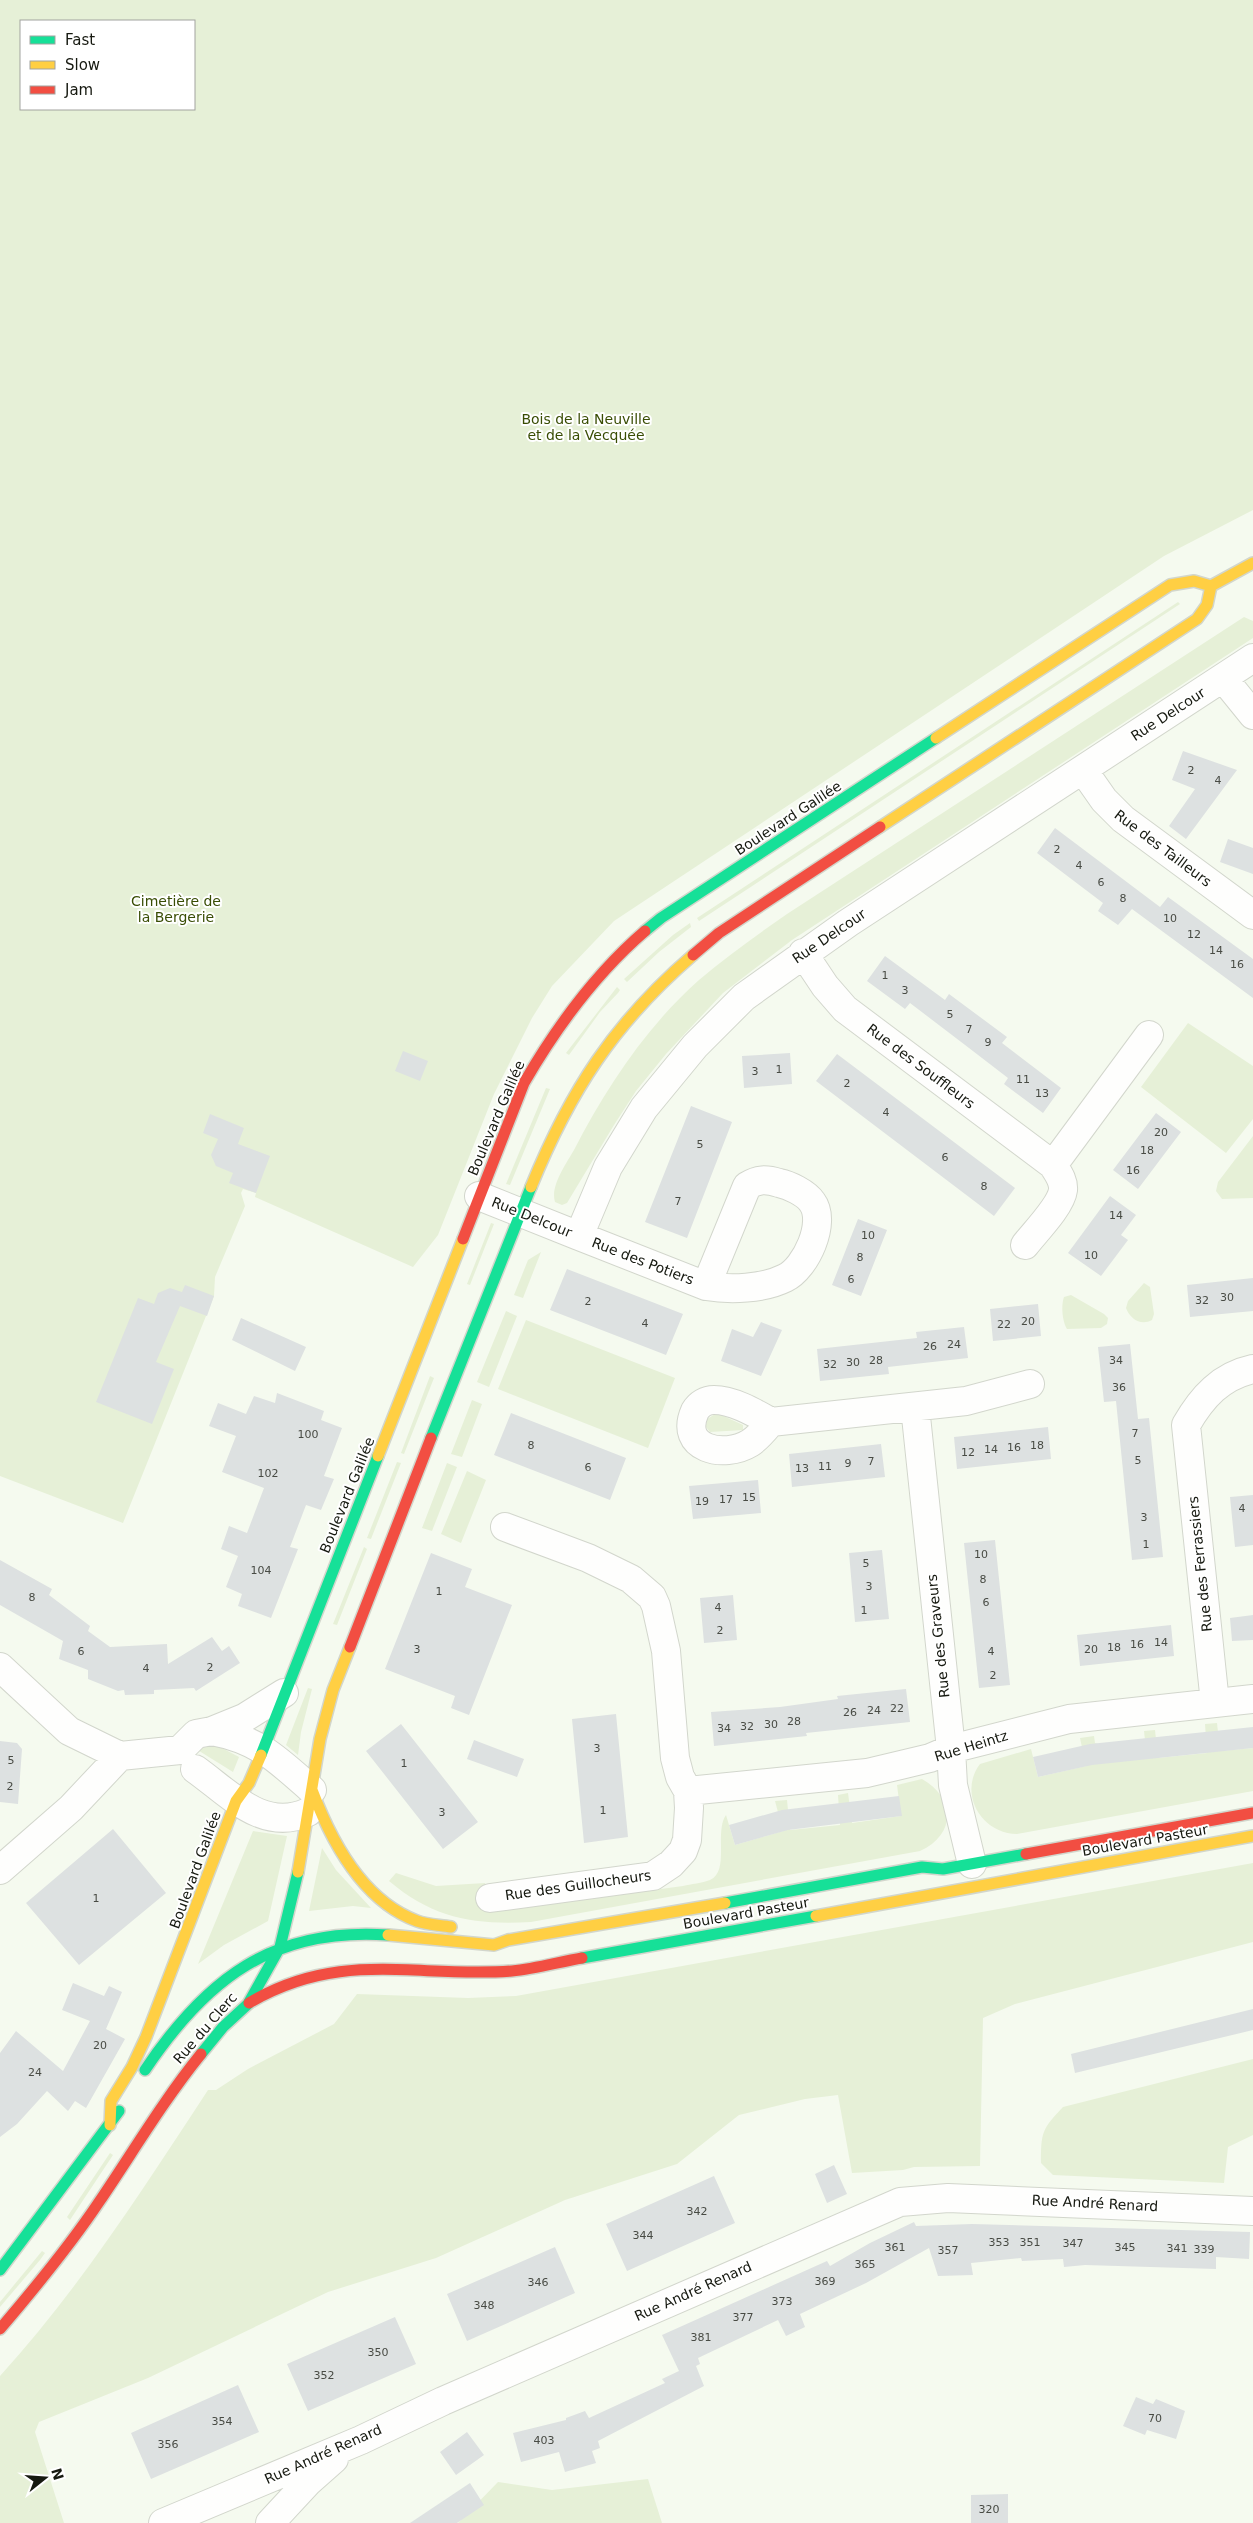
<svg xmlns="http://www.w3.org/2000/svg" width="1253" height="2523" font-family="'DejaVu Sans',sans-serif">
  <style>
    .green { fill: #e6f0d7; fill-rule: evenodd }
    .building { fill: #dde1e1 }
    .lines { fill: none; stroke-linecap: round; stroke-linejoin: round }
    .street-casing { stroke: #d2d6cc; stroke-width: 30 }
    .fast-casing { stroke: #d2d6cc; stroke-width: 14 }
    .slow-casing { stroke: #d2d6cc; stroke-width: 14 }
    .jam-casing { stroke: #d2d6cc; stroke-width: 14 }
    .street { stroke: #fefefd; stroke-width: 28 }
    .fast { stroke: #16e098; stroke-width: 11 }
    .slow { stroke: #ffcf43; stroke-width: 11 }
    .jam { stroke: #f24e42; stroke-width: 11 }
    .labels { text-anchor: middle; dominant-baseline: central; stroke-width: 4; stroke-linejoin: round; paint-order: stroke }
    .number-label { font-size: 11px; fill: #484b44 }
    .park-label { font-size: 14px; fill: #394d04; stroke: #fff }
    .street-label { font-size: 14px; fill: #161910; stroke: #fff }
  </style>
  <rect width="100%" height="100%" fill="#f5faef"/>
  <!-- green -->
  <path class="green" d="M0 0H1253V510L1164 556 614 921 552 986 532 1018 494 1094 438 1235 413 1267 255 1197 256 1193 243 1189 241 1193 245 1206 215 1277 214 1296 123 1523 0 1476ZM21 21H194V109H21Z
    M1178 602 1180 604 699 921 697 918Z
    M1244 617 1253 621V638L792 940 723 993 666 1054 636 1091 614 1125 567 1203 562 1205 555 1202C550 1186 566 1164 574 1150 606 1088 646 1027 699 980 727 956 757 935 787 914Z
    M690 923 691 927 659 952 627 982 624 979 673 935Z
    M617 987 620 990 618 993 600 1012 569 1055 566 1053Z
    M1188 1023 1253 1066V1119L1226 1153 1141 1087Z
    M546 1088 550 1089 510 1185 506 1184Z
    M1253 1136V1198L1222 1199 1216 1191 1218 1182Z
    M491 1223 494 1224 470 1285 467 1284Z
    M541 1252 523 1298 514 1295 528 1260Z
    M1144 1283 1150 1287 1154 1314 1152 1320C1141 1326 1130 1319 1126 1308L1128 1301Z
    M1071 1295 1104 1314 1108 1318 1107 1324 1101 1328 1067 1329C1062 1321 1061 1305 1064 1297Z
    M506 1311 517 1316 489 1387 477 1382Z
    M526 1320 675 1378 648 1448 498 1389Z
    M430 1376 434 1378 404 1454 401 1453Z
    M472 1400 482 1404 462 1457 451 1454Z
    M717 1413 743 1425V1430L710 1432 706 1427 707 1419Z
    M397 1462 401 1463 371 1539 367 1538Z
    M447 1463 457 1467 432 1531 422 1528Z
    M467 1471 486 1480 461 1543 441 1534Z
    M364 1547 367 1549 337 1625 333 1624Z
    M308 1688 312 1689 301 1732 298 1755 286 1745Z
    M1217 1723 1220 1751 1253 1748V1791L1017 1834C981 1834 958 1793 980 1764L1031 1749 1038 1777 1086 1766 1080 1738 1094 1736 1095 1743 1147 1759 1144 1731 1155 1730 1158 1758 1207 1753 1205 1724Z
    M213 1746 222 1748 239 1757 233 1772 196 1749Z
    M922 1779C956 1798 956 1835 920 1851L531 1922C474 1925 434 1919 389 1881L396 1873 436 1886 485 1883 489 1912 683 1886C691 1884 702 1883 710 1880 730 1871 714 1832 726 1815L735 1845 783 1831 775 1801 787 1800 790 1830 840 1825 838 1795 848 1793 852 1823 901 1816 897 1785Z
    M253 1831 287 1836 268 1921 224 1945 198 1964Z
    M322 1848 336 1870 371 1908 353 1906 309 1911Z
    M1253 1863V1942L1015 2004 983 2018 980 2166 914 2167 903 2170 852 2173 838 2095 805 2099 739 2115 677 2164 565 2200 436 2258 328 2292 148 2378 39 2422 35 2432 64 2523H0V2376C80 2288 143 2189 208 2090H216L248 2069 334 2024 357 1994 468 1998 516 1996Z
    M1253 2059V2135L1228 2147 1224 2183 1053 2175 1041 2163C1041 2132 1042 2129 1063 2107Z
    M110 2153 113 2155 70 2220 67 2217Z
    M42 2251 45 2253 40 2260 0 2307V2302Z
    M648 2479 662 2523H458L498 2482 552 2490Z"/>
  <!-- building -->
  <path class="building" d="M1183 751 1237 770 1186 839 1169 826 1195 789 1172 780Z
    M1055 828 1160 907 1168 897 1253 959V998L1132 909 1118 925 1098 911 1103 903 1037 853Z
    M1228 839 1253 848V874L1220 862Z
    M885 956 945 1000 949 994 1007 1037 1002 1043 1061 1088 1043 1113 1004 1084 1008 1078 969 1048 910 1003 905 1009 867 981Z
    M403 1051 428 1061 420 1081 395 1071Z
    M790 1053 792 1084 744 1088 742 1056Z
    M837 1054 1015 1188 994 1216 816 1081Z
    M691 1106 732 1122 687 1238 645 1222Z
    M1156 1113 1181 1132 1138 1189 1113 1170Z
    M210 1114 244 1128 238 1144 270 1156 256 1193 229 1183 233 1173 216 1166 211 1155 218 1139 203 1133Z
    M1110 1196 1136 1215 1121 1235 1128 1240 1101 1276 1068 1253Z
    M858 1219 887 1230 861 1296 832 1285Z
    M567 1269 683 1314 666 1355 550 1310Z
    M1253 1278V1311L1190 1317 1187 1285Z
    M185 1285 214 1296 207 1316 180 1306 156 1362 174 1369 152 1424 96 1402 138 1298 154 1304 158 1293 170 1288 182 1292Z
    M1038 1304 1041 1336 993 1341 990 1309Z
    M241 1318 306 1347 295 1371 232 1340Z
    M761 1322 782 1330 761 1376 721 1361 732 1329 753 1337Z
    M964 1327 968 1358 888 1367 889 1374 820 1381 817 1349 917 1338 916 1332Z
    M1130 1344 1138 1419 1149 1418 1163 1557 1132 1560 1116 1401 1104 1402 1098 1347Z
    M277 1393 324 1411 321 1420 342 1428 324 1476 334 1479 321 1510 306 1505 290 1547 298 1549 271 1618 238 1606 242 1594 226 1587 238 1556 221 1549 229 1526 247 1533 264 1488 222 1472 236 1436 209 1426 218 1403 246 1414 254 1396 275 1403Z
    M511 1413 626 1458 610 1500 494 1455Z
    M1048 1427 1051 1459 957 1469 954 1437Z
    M881 1444 885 1477 792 1487 789 1454Z
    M758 1480 761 1513 693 1519 689 1486Z
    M1253 1495V1545L1235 1547 1230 1497Z
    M995 1540 1010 1685 979 1688 964 1543Z
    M882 1550 889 1619 855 1622 849 1553Z
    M431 1553 472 1569 465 1587 512 1605 469 1715 451 1708 455 1696 385 1669Z
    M0 1560 52 1589 49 1595 90 1626 88 1631 110 1647 167 1644 168 1664 212 1637 222 1651 229 1646 240 1663 196 1691 194 1688 154 1690V1694L125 1695 124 1690 118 1691 88 1679V1670L59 1659 63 1641 0 1605Z
    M733 1595 737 1640 704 1643 700 1598Z
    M1253 1615V1640L1232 1641 1230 1618Z
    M1171 1625 1174 1656 1080 1666 1077 1635Z
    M906 1689 910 1722 806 1733 807 1736 714 1746 711 1712 780 1707 838 1699 837 1696Z
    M616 1714 628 1837 584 1843 572 1719Z
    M401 1724 478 1822 443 1849 366 1751Z
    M1253 1727V1748L1092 1765 1038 1777 1033 1757 1090 1744Z
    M474 1740 524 1759 517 1777 467 1759Z
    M0 1741 17 1743 22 1749 18 1804 0 1802Z
    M899 1796 902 1816 788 1830 735 1845 729 1825 782 1810Z
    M113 1829 166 1893 79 1965 26 1903Z
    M73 1983 104 1996 109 1986 122 1992 106 2029 125 2039 86 2108 75 2101 68 2111 47 2091 17 2124 0 2137V2053L16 2031 63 2071 90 2021 62 2010Z
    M1253 2009V2030L1075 2073 1071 2054Z
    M834 2165 847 2194 827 2203 815 2174Z
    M714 2176 735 2223 627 2271 606 2224Z
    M914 2222 916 2226 972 2224 1250 2232 1249 2259 1216 2257V2269L1085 2265 1064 2267 1063 2259 1022 2261 1021 2258 971 2263 973 2275 938 2276 929 2248 866 2283 800 2314 805 2327 786 2336 778 2320 698 2358 700 2364 696 2366 704 2386 598 2441 600 2448 592 2451 596 2463 565 2472 559 2452 521 2462 513 2433 566 2420V2418L585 2411 589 2418 665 2383 662 2379 679 2371 662 2335 827 2261 830 2266 870 2243Z
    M555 2247 575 2293 467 2341 447 2294Z
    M395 2317 416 2364 308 2411 287 2364Z
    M238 2385 259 2432 151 2479 131 2433Z
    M1136 2397 1153 2404 1156 2399 1185 2411 1176 2439 1147 2430 1145 2435 1123 2426Z
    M467 2432 484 2455 456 2475 440 2452Z
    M470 2483 484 2505 457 2523H410Z
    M1008 2494V2523H971V2495Z"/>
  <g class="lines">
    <defs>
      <path id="street" d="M1223 678 1253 715
        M1083 770 1104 800 1123 819 1253 915
        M803 953 825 986 845 1009 1053 1165 1149 1035
        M479 1196 579 1236 608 1167 644 1108 695 1046 744 997 848 923 1253 658
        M579 1236 706 1286C730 1290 763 1289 785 1278 806 1268 827 1222 812 1202 806 1193 789 1185 779 1183 766 1179 758 1179 747 1186L706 1286
        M1025 1245C1035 1232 1061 1206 1063 1190 1064 1180 1057 1172 1053 1165
        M915 1407 951 1749 953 1785 972 1864
        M771 1422C755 1413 733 1400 714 1400 706 1400 699 1404 695 1411 678 1449 724 1459 750 1443 758 1438 765 1429 771 1422L966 1401 1030 1384
        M0 1667 69 1731 120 1756 180 1750 196 1734 212 1731 244 1718 284 1693
        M1215 1703 1186 1425C1202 1397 1221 1376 1253 1369
        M212 1731C259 1740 277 1759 312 1790
        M195 1769C229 1793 263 1833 308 1812
        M688 1791 867 1773 930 1758 951 1749 1069 1719 1253 1699
        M0 1870 71 1808 120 1756
        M490 1898 653 1876 671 1864 683 1851 687 1840 689 1808 688 1791 680 1777 675 1758 666 1651 656 1606 652 1597 631 1579 588 1558 505 1527
        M163 2523 361 2440 443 2401 900 2202 948 2198 1253 2211
        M270 2523 308 2482 334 2459"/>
      <path id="fast" d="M645 931 661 918 936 738
        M431 1438 531 1187
        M261 1755 378 1456
        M725 1903 922 1867 943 1869 1026 1854
        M582 1958 816 1916
        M201 2054 223 2027 248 2004 280 1947 298 1872
        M145 2070C206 1979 273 1927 388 1935
        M0 2270 119 2111"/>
      <path id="slow" d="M936 738 1170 585 1194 581 1211 586 1253 563
        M880 827 1197 619 1207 605 1211 586
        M531 1187C570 1091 614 1023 693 955
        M378 1456 463 1239
        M312 1790C331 1841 363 1901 417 1921 428 1925 440 1925 451 1927
        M298 1872 320 1739 333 1690 350 1647
        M816 1916 1253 1836
        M388 1935 494 1945 508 1940 725 1903
        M110 2125 111 2101 132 2067 146 2037 236 1801 249 1783 261 1755"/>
      <path id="jam" d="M693 955 719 933 880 827
        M463 1239 524 1083C557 1026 595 974 645 931
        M350 1647 431 1438
        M1026 1854 1253 1813
        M249 2003C341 1949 414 1978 512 1971 535 1969 559 1962 582 1958
        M0 2329C35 2288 69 2247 99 2202 133 2152 163 2101 201 2054"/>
    </defs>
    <!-- street casing -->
    <use href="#street" class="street-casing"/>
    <!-- fast casing -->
    <use href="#fast" class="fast-casing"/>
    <!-- slow casing -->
    <use href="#slow" class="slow-casing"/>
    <!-- jam casing -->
    <use href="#jam" class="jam-casing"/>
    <!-- street -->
    <use href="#street" class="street"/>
    <!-- fast -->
    <use href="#fast" class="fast"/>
    <!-- slow -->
    <use href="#slow" class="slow"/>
    <!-- jam -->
    <use href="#jam" class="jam"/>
  </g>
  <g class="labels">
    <!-- number labels -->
    <g class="number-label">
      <text x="1191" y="770">2</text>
      <text x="1218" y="780">4</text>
      <text x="1057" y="849">2</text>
      <text x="1079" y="865">4</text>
      <text x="1101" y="882">6</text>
      <text x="1123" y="898">8</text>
      <text x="1170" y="918">10</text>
      <text x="1194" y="934">12</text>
      <text x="1216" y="950">14</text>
      <text x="1237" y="964">16</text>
      <text x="885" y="975">1</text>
      <text x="905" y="990">3</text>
      <text x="950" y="1014">5</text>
      <text x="969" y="1029">7</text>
      <text x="988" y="1042">9</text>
      <text x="779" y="1069">1</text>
      <text x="755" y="1071">3</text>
      <text x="1023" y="1079">11</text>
      <text x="847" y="1083">2</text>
      <text x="1042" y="1093">13</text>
      <text x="886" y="1112">4</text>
      <text x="1161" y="1132">20</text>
      <text x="700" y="1144">5</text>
      <text x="1147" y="1150">18</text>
      <text x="945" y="1157">6</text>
      <text x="1133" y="1170">16</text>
      <text x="984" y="1186">8</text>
      <text x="678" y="1201">7</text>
      <text x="1116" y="1215">14</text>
      <text x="868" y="1235">10</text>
      <text x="1091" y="1255">10</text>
      <text x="860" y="1257">8</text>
      <text x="851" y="1279">6</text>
      <text x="1227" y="1297">30</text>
      <text x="1202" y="1300">32</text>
      <text x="588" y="1301">2</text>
      <text x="1028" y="1321">20</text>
      <text x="645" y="1323">4</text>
      <text x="1004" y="1324">22</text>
      <text x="954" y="1344">24</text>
      <text x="930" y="1346">26</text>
      <text x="876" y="1360">28</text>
      <text x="1116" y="1360">34</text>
      <text x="853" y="1362">30</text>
      <text x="830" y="1364">32</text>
      <text x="1119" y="1387">36</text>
      <text x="1135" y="1433">7</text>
      <text x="308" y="1434">100</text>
      <text x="531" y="1445">8</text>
      <text x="1037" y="1445">18</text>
      <text x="1014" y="1447">16</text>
      <text x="991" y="1449">14</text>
      <text x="968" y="1452">12</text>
      <text x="1138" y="1460">5</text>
      <text x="871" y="1461">7</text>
      <text x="848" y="1463">9</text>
      <text x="825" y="1466">11</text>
      <text x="588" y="1467">6</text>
      <text x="802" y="1468">13</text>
      <text x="268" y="1473">102</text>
      <text x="749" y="1497">15</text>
      <text x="726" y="1499">17</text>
      <text x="702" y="1501">19</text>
      <text x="1242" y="1508">4</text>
      <text x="1144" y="1517">3</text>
      <text x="1146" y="1544">1</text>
      <text x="981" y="1554">10</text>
      <text x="866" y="1563">5</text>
      <text x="261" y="1570">104</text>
      <text x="983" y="1579">8</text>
      <text x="869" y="1586">3</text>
      <text x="439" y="1591">1</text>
      <text x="32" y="1597">8</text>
      <text x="986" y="1602">6</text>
      <text x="718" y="1607">4</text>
      <text x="864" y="1610">1</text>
      <text x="720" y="1630">2</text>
      <text x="1161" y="1642">14</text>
      <text x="1137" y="1644">16</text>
      <text x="1114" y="1647">18</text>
      <text x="417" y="1649">3</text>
      <text x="1091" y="1649">20</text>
      <text x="81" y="1651">6</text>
      <text x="991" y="1651">4</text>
      <text x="210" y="1667">2</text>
      <text x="146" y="1668">4</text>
      <text x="993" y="1675">2</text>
      <text x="897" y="1708">22</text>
      <text x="874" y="1710">24</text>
      <text x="850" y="1712">26</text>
      <text x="794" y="1721">28</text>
      <text x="771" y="1724">30</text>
      <text x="747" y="1726">32</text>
      <text x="724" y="1728">34</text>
      <text x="597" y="1748">3</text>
      <text x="11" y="1760">5</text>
      <text x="404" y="1763">1</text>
      <text x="10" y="1786">2</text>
      <text x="603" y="1810">1</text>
      <text x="442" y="1812">3</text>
      <text x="96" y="1898">1</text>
      <text x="100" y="2045">20</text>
      <text x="35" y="2072">24</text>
      <text x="697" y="2211">342</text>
      <text x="643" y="2235">344</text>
      <text x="999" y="2242">353</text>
      <text x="1030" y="2242">351</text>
      <text x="1073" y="2243">347</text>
      <text x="895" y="2247">361</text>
      <text x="1125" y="2247">345</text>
      <text x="1177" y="2248">341</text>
      <text x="1204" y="2249">339</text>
      <text x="948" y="2250">357</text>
      <text x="865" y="2264">365</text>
      <text x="825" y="2281">369</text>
      <text x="538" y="2282">346</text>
      <text x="782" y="2301">373</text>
      <text x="484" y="2305">348</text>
      <text x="743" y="2317">377</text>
      <text x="701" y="2337">381</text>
      <text x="378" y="2352">350</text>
      <text x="324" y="2375">352</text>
      <text x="1155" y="2418">70</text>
      <text x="222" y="2421">354</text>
      <text x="544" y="2440">403</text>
      <text x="168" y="2444">356</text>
      <text x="989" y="2509">320</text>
    </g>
    <!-- park labels -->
    <g class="park-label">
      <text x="586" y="419">Bois de la Neuville<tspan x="586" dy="16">et de la Vecquée</tspan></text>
      <text x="176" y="901">Cimetière de<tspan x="176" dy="16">la Bergerie</tspan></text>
    </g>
    <!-- street labels -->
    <g class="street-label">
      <text transform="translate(1168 714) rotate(-33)">Rue Delcour</text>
      <text transform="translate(788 818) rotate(-33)">Boulevard Galilée</text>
      <text transform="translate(1163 848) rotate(37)">Rue des Tailleurs</text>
      <text transform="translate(829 936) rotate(-34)">Rue Delcour</text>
      <text transform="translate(921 1066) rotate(37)">Rue des Souffleurs</text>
      <text transform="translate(496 1118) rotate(-67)">Boulevard Galilée</text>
      <text transform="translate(532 1217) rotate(22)">Rue Delcour</text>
      <text transform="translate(643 1261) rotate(21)">Rue des Potiers</text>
      <text transform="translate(347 1495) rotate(-68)">Boulevard Galilée</text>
      <text transform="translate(1200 1564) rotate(-96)">Rue des Ferrassiers</text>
      <text transform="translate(938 1636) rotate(-96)">Rue des Graveurs</text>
      <text transform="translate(971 1746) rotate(-17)">Rue Heintz</text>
      <text transform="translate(1145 1840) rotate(-10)">Boulevard Pasteur</text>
      <text transform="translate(195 1870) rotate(-70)">Boulevard Galilée</text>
      <text transform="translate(578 1885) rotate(-8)">Rue des Guillocheurs</text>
      <text transform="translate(746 1913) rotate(-10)">Boulevard Pasteur</text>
      <text transform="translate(205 2028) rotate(-49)">Rue du Clerc</text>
      <text transform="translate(1095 2203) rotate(3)">Rue André Renard</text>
      <text transform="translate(693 2291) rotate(-24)">Rue André Renard</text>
      <text transform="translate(323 2454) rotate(-24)">Rue André Renard</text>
    </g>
  </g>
  <!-- legend -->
  <rect x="20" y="20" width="175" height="90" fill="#ffffff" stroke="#a2a39f"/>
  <rect x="30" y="36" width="25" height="8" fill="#16e098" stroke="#a2a39f"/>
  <text x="65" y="45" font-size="15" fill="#161910">Fast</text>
  <rect x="30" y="61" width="25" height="8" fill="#ffcf43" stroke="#a2a39f"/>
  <text x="65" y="70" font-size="15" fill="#161910">Slow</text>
  <rect x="30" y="86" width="25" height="8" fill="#f24e42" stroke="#a2a39f"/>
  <text x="65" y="95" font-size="15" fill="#161910">Jam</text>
  <!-- north arrow -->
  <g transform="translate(45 2478) rotate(73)" stroke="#ffffff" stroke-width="4" paint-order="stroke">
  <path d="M0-4L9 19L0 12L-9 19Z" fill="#161910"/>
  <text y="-8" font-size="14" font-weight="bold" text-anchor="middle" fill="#161910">N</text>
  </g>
</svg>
